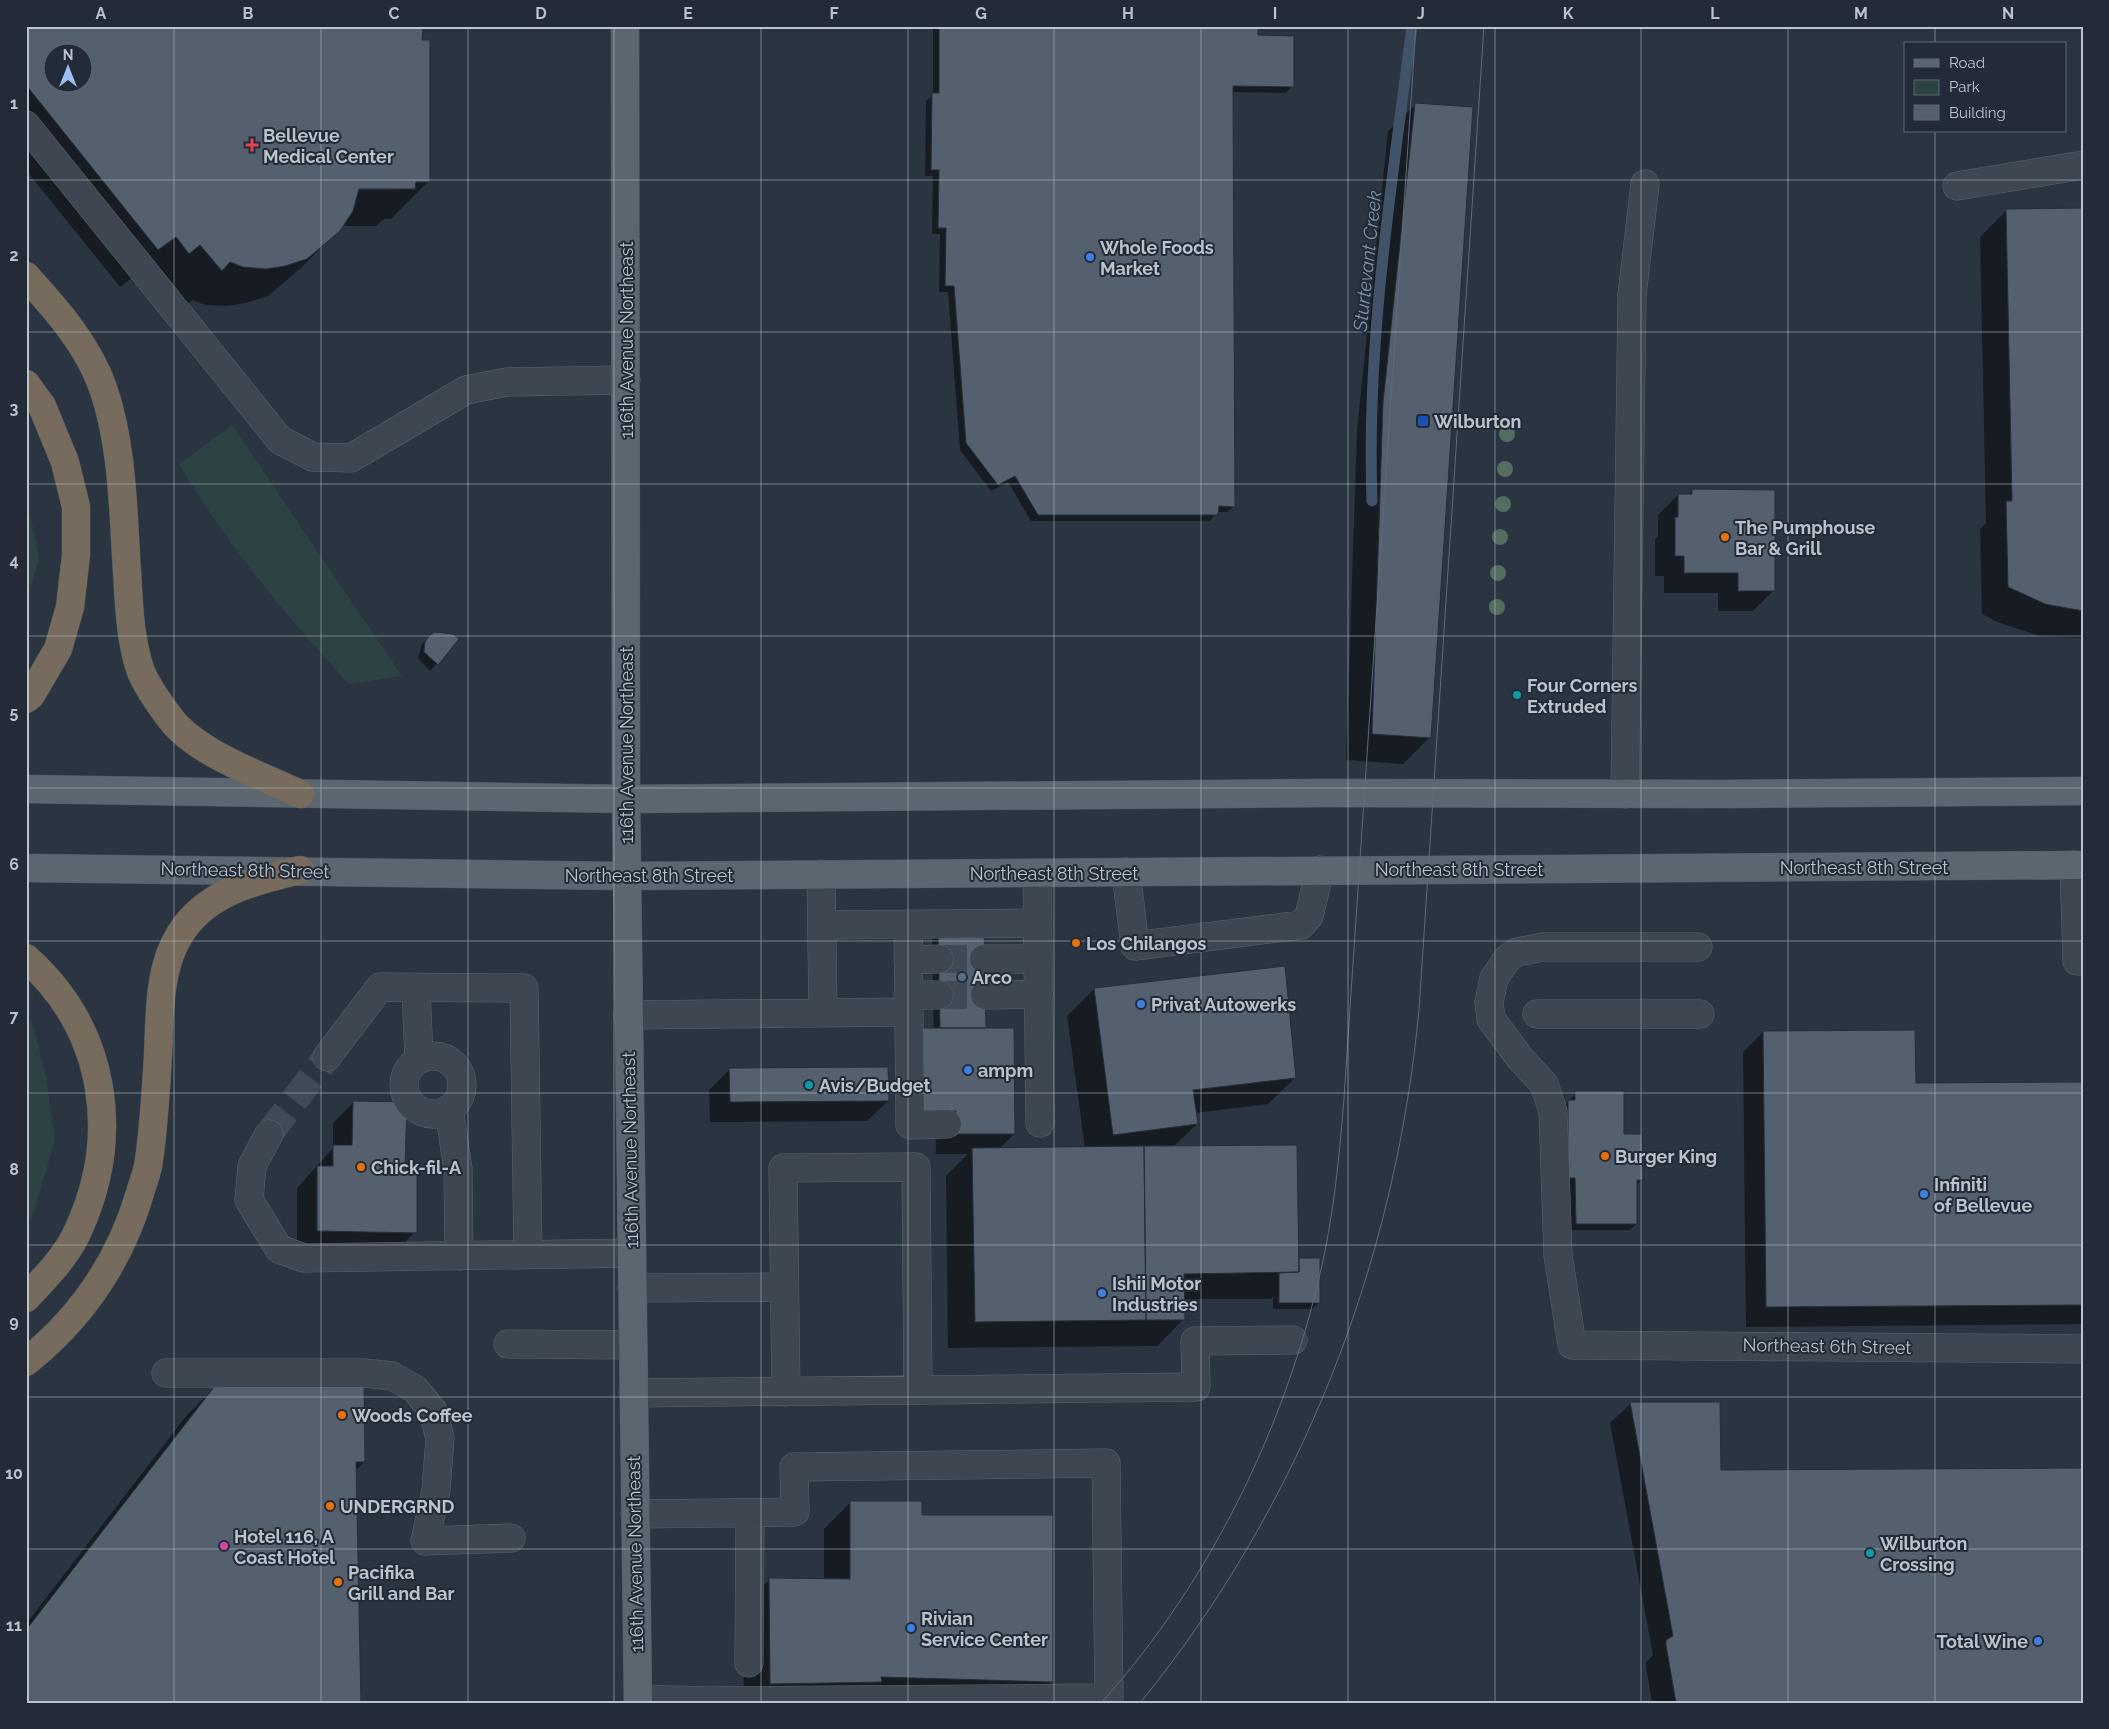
<svg xmlns="http://www.w3.org/2000/svg" width="2109" height="1729" font-family="Raleway,sans-serif">
  <style>
    .green { fill: #2d4243 }
    .shadow { fill: #0007; fill-rule: evenodd }
    .lines { fill: none; stroke-linecap: round; stroke-linejoin: round }
    .stream { stroke: #415368; stroke-width: 11 }
    .building { fill: #55606e; stroke: #252d39; fill-rule: evenodd }
    .minor-tunnel { stroke: #404a56; stroke-width: 28; stroke-dasharray: 28 14; stroke-linecap: butt }
    .minor-casing { stroke: #5c646f; stroke-width: 29 }
    .major-casing { stroke: #4b525e; stroke-width: 29 }
    .highway-casing { stroke: #49515c; stroke-width: 29 }
    .minor { stroke: #3e4651; stroke-width: 28 }
    .major { stroke: #5c6671; stroke-width: 28 }
    .highway { stroke: #766b5c; stroke-width: 28 }
    .tram { stroke: #606b78; stroke-width: 1 }
    .tree { fill: #536d61 }
    .grid { fill: none; stroke: #bbc2cb; stroke-width: 1; stroke-opacity: 0.55 }
    .health-dot { fill: #e0444e; stroke: #222b37; stroke-width: 2 }
    .shop-dot { fill: #3f7fe0; stroke: #222b37; stroke-width: 2 }
    .transit-dot { fill: #1a4fb4; stroke: #222b37; stroke-width: 2 }
    .food-dot { fill: #e8710a; stroke: #222b37; stroke-width: 2 }
    .culture-dot { fill: #0f9aa8; stroke: #222b37; stroke-width: 2 }
    .service-dot { fill: #5c6f8a; stroke: #222b37; stroke-width: 2 }
    .hotel-dot { fill: #d1479c; stroke: #222b37; stroke-width: 2 }
    .labels { text-anchor: middle; dominant-baseline: central; stroke-width: 4; stroke-linejoin: round; paint-order: stroke }
    .poi-label { font-size: 18px; font-weight: bold; fill: #bbc2cb; stroke: #222b37; text-anchor: start }
    .street-label { font-size: 18px; fill: #bbc2cb; stroke: #222b37 }
    .water-label { font-size: 19px; font-style: italic; fill: #7f93aa; stroke: #222b37 }
    .neatline { fill: none; stroke: #bbc2cb; stroke-width: 2 }
    .grid-label { font-size: 16px; text-anchor: middle; font-weight: bold; fill: #bbc2cb }
  </style>
  <rect width="100%" height="100%" fill="#2a3541"/>
  <!-- green -->
  <path class="green" d="M232 425 402 676 349 684C286 616 227 545 179 464Z
    M26 494 39 557 26 608Z
    M26 1015 32 1022 46 1077 55 1140 32 1218 26 1224Z"/>
  <!-- shadow -->
  <path class="shadow" d="M26 26 429 181 391 219H384L376 226H342L301 268 268 296 246 303 227 306 205 305 192 300 184 308 137 274 120 287 26 170ZM52 52H82V82H52ZM353 187 393 188V190H353Z
    M933 26H1256V36L1292 86 1286 93 1232 92 1234 506 1227 512H1217L1210 521H1031L1008 482 991 491 960 450 948 292H939L940 234H932L933 176H925L926 101 933 95Z
    M1415 105 1430 737 1403 764 1346 760 1357 430 1388 131Z
    M2083 209V638L2040 636 1997 622 1982 614 1980 529 1986 523 1980 237 2007 210Z
    M1693 491 1773 591 1753 611H1718V593H1664V576H1655V539L1658 536V515L1678 495H1688Z
    M429 637 458 639 430 671 418 658 422 644Z
    M938 928 984 1029 1014 1134 999 1149 1085 1148 1067 1016 1094 989 1284 967 1295 1078 1268 1104 1195 1113 1197 1124 1173 1147 1298 1260H1318L1319 1302 1312 1309H1273V1297L1271 1299H1184V1319L1157 1346 948 1348 946 1176 968 1154H936L932 934Z
    M1763 1032 1915 1084H2083V1324L1746 1327 1743 1052Z
    M730 1069 888 1101 867 1121 710 1122 709 1090Z
    M1576 1093 1642 1179 1636 1185V1224L1630 1230H1570L1562 1108Z
    M353 1103 404 1169 415 1232 395 1252 297 1251V1188L333 1148V1123Z
    M214 1388 364 1462 355 1471 26 1703V1624L187 1415Z
    M1631 1403 1720 1472 2083 1703H1652L1646 1666V1662L1653 1655 1610 1423Z
    M850 1503 921 1516 1052 1681 1031 1703H744L742 1606 769 1580H824V1529Z"/>
  <g class="lines">
    <!-- stream -->
    <path class="stream" d="M1372 501C1366 342 1392 183 1412 26"/>
  </g>
  <!-- building -->
  <path class="building" d="M26 26H423L422 40H430V182H416L415 189H359L353 211 340 231 307 259 285 266 266 269 243 267 230 262 222 271 200 245 189 254 176 237 158 250 26 85ZM52 52H82V82H52Z
    M939 26H1258V35L1294 36V87L1233 86 1235 507 1219 506 1218 515H1038L1015 476 998 485 966 443 954 286H945L946 228H938L939 170H931L932 93H939Z
    M1415 103 1473 107 1431 738 1372 734 1383 402Z
    M2083 208V611L2045 604 2008 587 2006 501H2012L2006 209Z
    M1692 489 1775 490V591H1738V573H1684V556H1675V517H1678V494H1692Z
    M435 632 453 634 459 639 438 665 424 652 425 642 429 636Z
    M984 926 986 1028H940L938 927Z
    M1285 966 1296 1078 1193 1090 1198 1124 1113 1135 1094 988Z
    M920 1028H1014L1015 1134H956V1111H921Z
    M1915 1030 1916 1083 2083 1082V1305L1766 1307 1763 1031Z
    M888 1067 889 1101 730 1102 729 1068Z
    M1575 1091H1624V1134H1642L1643 1180H1637V1224H1576L1575 1178H1568V1100H1575Z
    M353 1101 407 1102 405 1168H417V1233L317 1231V1166H333V1145H352Z
    M1297 1145 1299 1272 1184 1274 1185 1320H1146L1144 1146Z
    M1144 1146 1146 1320 975 1322 972 1148Z
    M1299 1258H1320V1303H1279V1273L1299 1272Z
    M364 1381 365 1462H356L361 1703H26V1630L214 1387Z
    M1630 1402H1720L1721 1470 2083 1468V1703H1676L1666 1645V1640L1673 1636Z
    M850 1501H922V1515H1053V1682L881 1677 882 1682 770 1684 769 1578 850 1579Z"/>
  <g class="lines">
    <!-- minor-tunnel -->
    <path class="minor-tunnel" d="M939 959H984
      M939 995H985
      M269 1134 327 1057"/>
    <defs>
      <path id="minor" d="M26 125 280 440 313 457 351 458 466 390 507 382 626 380
        M1957 186 2083 165
        M1625 794 1632 295 1645 184
        M2074 865 2077 961H2083
        M1126 872 1135 946 1301 925 1309 916 1320 870
        M1037 873 1040 1123
        M821 874 823 1012
        M908 924 910 1125 947 1124
        M822 925 1038 923
        M1698 947H1543L1517 952 1508 958 1494 978 1489 1002 1491 1019 1520 1058 1544 1084 1553 1111 1558 1255 1572 1345 2083 1349
        M984 959H1038
        M908 960 939 959
        M416 988 419 1060
        M908 995H939
        M985 995 1039 994
        M1537 1014H1700
        M628 1015 908 1012
        M404 1085a29 29 0 1 1 58 0a29 29 0 1 1-58 0Z
        M327 1057 380 987 524 988 528 1253
        M449 1109 458 1169 459 1256
        M269 1134 252 1166 249 1200 279 1249 304 1258 631 1253
        M632 1288 784 1287
        M508 1344 632 1345
        M166 1373H364L392 1376 415 1389 433 1411 440 1438 436 1490 425 1541 511 1538
        M786 1392 783 1168 916 1167 918 1390
        M633 1393 1196 1387 1195 1341 1293 1340
        M635 1514 795 1512 794 1467 1106 1463 1109 1698 705 1701 638 1699
        M749 1663 750 1513"/>
      <path id="major" d="M625 26 626 799 638 1703
        M26 789 626 799 1322 793 1723 794 2083 791
        M26 868 626 876 2083 865"/>
      <path id="highway" d="M26 276C56 309 88 345 103 388 123 446 123 511 127 572 129 605 130 638 140 669 145 683 161 706 170 718 196 753 260 775 300 794
        M26 384 42 406 65 462 76 507V555L70 607 58 649 31 695 26 699
        M26 958C108 1031 122 1139 76 1235 64 1259 44 1279 26 1298
        M26 1362C81 1318 120 1261 140 1193 143 1182 148 1171 149 1160 154 1125 156 1090 158 1055 160 1014 158 969 180 934 207 891 255 881 300 870"/>
    </defs>
    <!-- minor casing -->
    <use href="#minor" class="minor-casing"/>
    <!-- major casing -->
    <use href="#major" class="major-casing"/>
    <!-- highway casing -->
    <use href="#highway" class="highway-casing"/>
    <!-- minor -->
    <use href="#minor" class="minor"/>
    <!-- major -->
    <use href="#major" class="major"/>
    <!-- highway -->
    <use href="#highway" class="highway"/>
    <!-- tram -->
    <path class="tram" d="M1101 1703C1214 1578 1291 1415 1325 1251 1335 1201 1340 1149 1344 1098L1416 26
      M1140 1703C1301 1505 1395 1264 1419 1010L1484 26"/>
  </g>
  <!-- trees -->
  <g class="tree">
    <circle cx="1507" cy="434" r="8"/>
    <circle cx="1505" cy="469" r="8"/>
    <circle cx="1503" cy="504" r="8"/>
    <circle cx="1500" cy="537" r="8"/>
    <circle cx="1498" cy="573" r="8"/>
    <circle cx="1497" cy="607" r="8"/>
  </g>
  <!-- grid -->
  <path class="grid" d="M174 26V1703M321 26V1703M468 26V1703M614 26V1703M761 26V1703M908 26V1703M1054 26V1703M1201 26V1703M1348 26V1703M1495 26V1703M1641 26V1703M1788 26V1703M1935 26V44M1935 131V1703M26 180H2083M26 332H2083M26 484H2083M26 636H2083M26 788H2083M26 941H2083M26 1093H2083M26 1245H2083M26 1397H2083M26 1549H2083"/>
  <!-- markers -->
  <path class="health-dot" d="M249.5 137.5h5v5h5v5h-5v5h-5v-5h-5v-5h5z"/>
  <g class="shop-dot">
    <circle cx="1090" cy="257" r="5"/>
    <circle cx="1141" cy="1004" r="5"/>
    <circle cx="968" cy="1070" r="5"/>
    <circle cx="1924" cy="1194" r="5"/>
    <circle cx="1102" cy="1293" r="5"/>
    <circle cx="911" cy="1628" r="5"/>
    <circle cx="2038" cy="1641" r="5"/>
  </g>
  <rect class="transit-dot" x="1417" y="415" width="12" height="12" rx="2.5"/>
  <g class="food-dot">
    <circle cx="1725" cy="537" r="5"/>
    <circle cx="1076" cy="943" r="5"/>
    <circle cx="1605" cy="1156" r="5"/>
    <circle cx="361" cy="1167" r="5"/>
    <circle cx="342" cy="1415" r="5"/>
    <circle cx="330" cy="1506" r="5"/>
    <circle cx="338" cy="1582" r="5"/>
  </g>
  <g class="culture-dot">
    <circle cx="1517" cy="695" r="5"/>
    <circle cx="809" cy="1085" r="5"/>
    <circle cx="1870" cy="1553" r="5"/>
  </g>
  <circle class="service-dot" cx="962" cy="977" r="5"/>
  <circle class="hotel-dot" cx="224" cy="1546" r="5"/>
  <g class="labels">
    <!-- poi labels -->
    <g class="poi-label">
      <text x="263" y="135">Bellevue<tspan x="263" dy="21">Medical Center</tspan></text>
      <text x="1100" y="247">Whole Foods<tspan x="1100" dy="21">Market</tspan></text>
      <text x="1434" y="421">Wilburton</text>
      <text x="1735" y="527">The Pumphouse<tspan x="1735" dy="21">Bar &amp; Grill</tspan></text>
      <text x="1527" y="685">Four Corners<tspan x="1527" dy="21">Extruded</tspan></text>
      <text x="1086" y="943">Los Chilangos</text>
      <text x="972" y="977">Arco</text>
      <text x="1151" y="1004">Privat Autowerks</text>
      <text x="978" y="1070">ampm</text>
      <text x="819" y="1085">Avis/Budget</text>
      <text x="1615" y="1156">Burger King</text>
      <text x="371" y="1167">Chick-fil-A</text>
      <text x="1934" y="1184">Infiniti<tspan x="1934" dy="21">of Bellevue</tspan></text>
      <text x="1112" y="1283">Ishii Motor<tspan x="1112" dy="21">Industries</tspan></text>
      <text x="352" y="1415">Woods Coffee</text>
      <text x="340" y="1506">UNDERGRND</text>
      <text x="234" y="1536">Hotel 116, A<tspan x="234" dy="21">Coast Hotel</tspan></text>
      <text x="1880" y="1543">Wilburton<tspan x="1880" dy="21">Crossing</tspan></text>
      <text x="348" y="1572">Pacifika<tspan x="348" dy="21">Grill and Bar</tspan></text>
      <text x="921" y="1618">Rivian<tspan x="921" dy="21">Service Center</tspan></text>
      <text x="2028" y="1641" text-anchor="end">Total Wine</text>
    </g>
    <!-- street labels -->
    <g class="street-label">
      <text transform="translate(626 340) rotate(-90)">116th Avenue Northeast</text>
      <text transform="translate(626 745) rotate(-90)">116th Avenue Northeast</text>
      <text x="1864" y="867">Northeast 8th Street</text>
      <text x="1459" y="869">Northeast 8th Street</text>
      <text transform="translate(245 870) rotate(1)">Northeast 8th Street</text>
      <text x="1054" y="873">Northeast 8th Street</text>
      <text x="649" y="875">Northeast 8th Street</text>
      <text transform="translate(630 1150) rotate(-91)">116th Avenue Northeast</text>
      <text transform="translate(1827 1346) rotate(1)">Northeast 6th Street</text>
      <text transform="translate(635 1554) rotate(-91)">116th Avenue Northeast</text>
    </g>
    <!-- water labels -->
    <g class="water-label">
      <text transform="translate(1367 261) rotate(-84)">Sturtevant Creek</text>
    </g>
  </g>
  <!-- border -->
  <rect width="2109" height="1729" fill="none" stroke="#222b37" stroke-width="55"/>
  <!-- legend -->
  <rect x="1904" y="42" width="162" height="90" fill="#222b37" stroke="#5f6772"/>
  <rect x="1914" y="59" width="25" height="8" fill="#5c6671" stroke="#5f6772"/>
  <text x="1949" y="68" font-size="15" fill="#bbc2cb">Road</text>
  <rect x="1914" y="80" width="25" height="15" fill="#2d4243" stroke="#5f6772"/>
  <text x="1949" y="92" font-size="15" fill="#bbc2cb">Park</text>
  <rect x="1914" y="105" width="25" height="15" fill="#55606e" stroke="#5f6772"/>
  <text x="1949" y="118" font-size="15" fill="#bbc2cb">Building</text>
  <!-- north arrow -->
  <g transform="translate(68 68)"><circle r="24" fill="#222b37" stroke="#5f6772"/>
  <path d="M0-4L9 19L0 12L-9 19Z" fill="#9cbff0"/>
  <text y="-8" font-size="14" font-weight="bold" text-anchor="middle" fill="#bbc2cb">N</text>
  </g>
  <rect x="28" y="28" width="2054" height="1674" class="neatline"/>
  <g class="grid-label">
    <text x="101" y="19">A</text>
    <text x="248" y="19">B</text>
    <text x="394" y="19">C</text>
    <text x="541" y="19">D</text>
    <text x="688" y="19">E</text>
    <text x="834" y="19">F</text>
    <text x="981" y="19">G</text>
    <text x="1128" y="19">H</text>
    <text x="1275" y="19">I</text>
    <text x="1421" y="19">J</text>
    <text x="1568" y="19">K</text>
    <text x="1715" y="19">L</text>
    <text x="1861" y="19">M</text>
    <text x="2008" y="19">N</text>
    <text x="14" y="109">1</text>
    <text x="14" y="261">2</text>
    <text x="14" y="414">3</text>
    <text x="14" y="566">4</text>
    <text x="14" y="718">5</text>
    <text x="14" y="870">6</text>
    <text x="14" y="1022">7</text>
    <text x="14" y="1175">8</text>
    <text x="14" y="1327">9</text>
    <text x="14" y="1479">10</text>
    <text x="14" y="1631">11</text>
  </g>
</svg>
